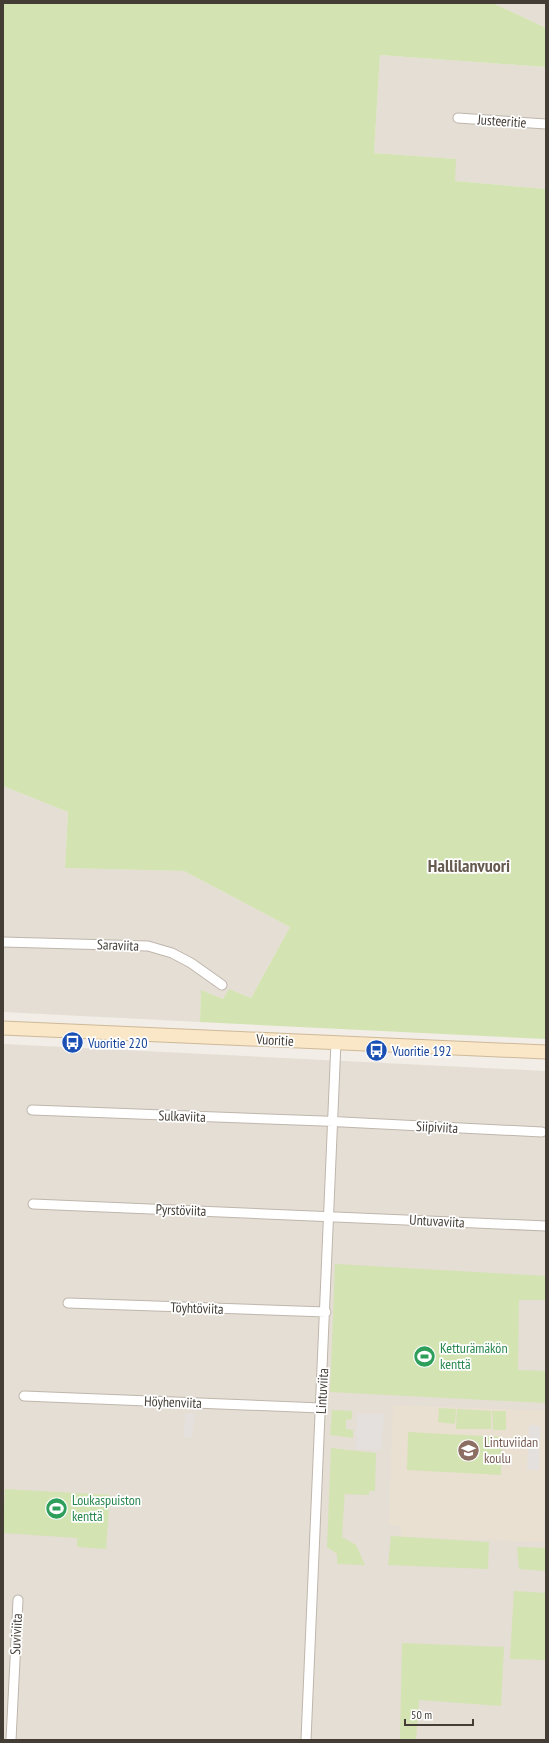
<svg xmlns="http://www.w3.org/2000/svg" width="549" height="1743" font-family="'PT Sans Narrow',sans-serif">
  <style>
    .residential { fill: #e5ded4 }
    .education { fill: #eae0d1 }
    .green { fill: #d3e3b1 }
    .parking { fill: #e3e0de }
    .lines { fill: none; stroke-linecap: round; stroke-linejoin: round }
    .street-casing { stroke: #bfb6ac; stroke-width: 11 }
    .secondary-casing { stroke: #ceb998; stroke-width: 15 }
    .street { stroke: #fff; stroke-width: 9 }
    .secondary { stroke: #fae7c7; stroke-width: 13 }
    .labels { text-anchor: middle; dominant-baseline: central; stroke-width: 3.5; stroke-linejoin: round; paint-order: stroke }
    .street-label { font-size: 14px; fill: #443d36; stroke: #fff }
    .transit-label { font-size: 14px; fill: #164399; stroke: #fff; text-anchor: start }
    .leisure-label { font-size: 14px; fill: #27864d; stroke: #fff; text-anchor: start }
    .education-label { font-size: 14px; fill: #785e54; stroke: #fff; text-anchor: start }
    .district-label { font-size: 18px; font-weight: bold; fill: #66594e; stroke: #fff }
  </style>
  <rect width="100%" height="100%" fill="#f2ede6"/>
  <!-- residential -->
  <path class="residential" d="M493 3H546V28Z
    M380 55 546 67V189L455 181V159L374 153Z
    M3 786 68 812 65 868 184 871 290 927 251 998 229 989 223 999 201 990 200 1022 3 1012Z
    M3 1044 546 1071V1740H3Z"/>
  <!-- education -->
  <path class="education" d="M393 1405 546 1411 544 1542 401 1537V1525H389Z"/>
  <!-- green -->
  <path class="green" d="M3 3H493L546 28V67L380 55 374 153 456 159 455 181 546 189V1039L200 1022 201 990 223 999 229 989 251 998 290 927 184 871 65 868 68 812 3 786Z
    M335 1264 546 1276V1300H519L518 1370 546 1371V1403L330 1392Z
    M439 1408 456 1409 455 1424 438 1422Z
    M457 1409 491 1411V1429H456Z
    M332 1410 352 1411V1419L346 1420V1429L353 1430V1438L330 1435Z
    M492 1411H506V1430H493Z
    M408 1432 502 1437 501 1475 407 1470Z
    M331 1448 376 1453 375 1491H369V1495L345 1494V1489L342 1537 356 1545 365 1565 337 1564V1554L327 1547Z
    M5 1489 110 1495 106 1549 77 1547V1538L3 1533Z
    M391 1536 489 1542 488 1569 388 1565Z
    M517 1547 546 1548V1571L519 1569Z
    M514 1591 546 1593V1660L510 1659Z
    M402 1643 504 1647 501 1706 419 1700 416 1740 400 1739Z"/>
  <!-- parking -->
  <path class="parking" d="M185 1413 194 1414 192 1437H184Z
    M357 1414H384L381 1450 356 1449Z
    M529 1425 540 1426 539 1470H527Z"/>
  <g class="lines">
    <defs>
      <path id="street" d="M458 118 546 124
        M3 942 148 946 172 953 191 963 222 985
        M32 1110 323 1121 542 1132
        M33 1204 546 1226
        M68 1303 326 1312
        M24 1396 321 1408
        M11 1740 18 1600
        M306 1740 336 1042"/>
      <path id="secondary" d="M3 1028 546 1052"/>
    </defs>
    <!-- street casing -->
    <use href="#street" class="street-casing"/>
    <!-- secondary casing -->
    <use href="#secondary" class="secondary-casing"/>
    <!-- street -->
    <use href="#street" class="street"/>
    <!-- secondary -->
    <use href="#secondary" class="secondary"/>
  </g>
  <!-- icons -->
  <defs>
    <symbol id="bus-disc" viewBox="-11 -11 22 22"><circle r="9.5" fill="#1a4fb4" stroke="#fff"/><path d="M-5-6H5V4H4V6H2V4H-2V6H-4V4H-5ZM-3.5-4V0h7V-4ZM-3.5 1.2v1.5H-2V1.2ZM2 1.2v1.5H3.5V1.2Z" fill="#fff"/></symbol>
    <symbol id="stadium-disc" viewBox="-11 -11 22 22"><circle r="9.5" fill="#2e9e5b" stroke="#fff"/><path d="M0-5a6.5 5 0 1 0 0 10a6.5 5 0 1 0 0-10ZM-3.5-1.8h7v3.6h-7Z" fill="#fff"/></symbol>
    <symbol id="school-disc" viewBox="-11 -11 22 22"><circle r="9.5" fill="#8d6e63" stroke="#fff"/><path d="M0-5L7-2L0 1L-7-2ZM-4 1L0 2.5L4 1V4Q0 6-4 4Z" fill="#fff"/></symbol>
  </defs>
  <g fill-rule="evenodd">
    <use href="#bus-disc" x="60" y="1030" width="25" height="25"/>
    <use href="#bus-disc" x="364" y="1038" width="25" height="25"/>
    <use href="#stadium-disc" x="412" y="1344" width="25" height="25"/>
    <use href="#school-disc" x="456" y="1438" width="25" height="25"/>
    <use href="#stadium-disc" x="44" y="1496" width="25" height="25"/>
  </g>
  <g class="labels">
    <!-- street labels -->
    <g class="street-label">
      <text transform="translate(502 121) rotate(4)">Justeeritie</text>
      <text transform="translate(118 945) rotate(2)">Saraviita</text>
      <text transform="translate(275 1040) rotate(3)">Vuoritie</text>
      <text transform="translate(182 1116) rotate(2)">Sulkaviita</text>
      <text transform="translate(437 1127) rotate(3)">Siipiviita</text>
      <text transform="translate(181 1210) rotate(2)">Pyrstöviita</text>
      <text transform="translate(437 1221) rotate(3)">Untuvaviita</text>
      <text transform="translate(197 1308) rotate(2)">Töyhtöviita</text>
      <text transform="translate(322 1391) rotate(-87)">Lintuviita</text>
      <text transform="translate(173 1402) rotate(2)">Höyhenviita</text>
      <text transform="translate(16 1634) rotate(-87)">Suviviita</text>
    </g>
    <!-- transit labels -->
    <g class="transit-label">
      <text x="88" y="1043">Vuoritie 220</text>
      <text x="392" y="1051">Vuoritie 192</text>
    </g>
    <!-- leisure labels -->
    <g class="leisure-label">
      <text x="440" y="1348">Ketturämäkön<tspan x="440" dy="16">kenttä</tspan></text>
      <text x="72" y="1500">Loukaspuiston<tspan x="72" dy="16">kenttä</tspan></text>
    </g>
    <!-- education labels -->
    <g class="education-label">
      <text x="484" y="1442">Lintuviidan<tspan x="484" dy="16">koulu</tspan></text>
    </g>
    <!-- district labels -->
    <g class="district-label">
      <text x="469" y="865">Hallilanvuori</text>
    </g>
  </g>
  <!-- border -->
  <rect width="549" height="1743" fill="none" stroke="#443d36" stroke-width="8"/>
  <!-- scale -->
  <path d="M405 1719v6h68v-6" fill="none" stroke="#443d36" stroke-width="2"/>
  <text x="411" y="1719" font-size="12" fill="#443d36" stroke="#ffffff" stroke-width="3" paint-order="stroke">50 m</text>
</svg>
